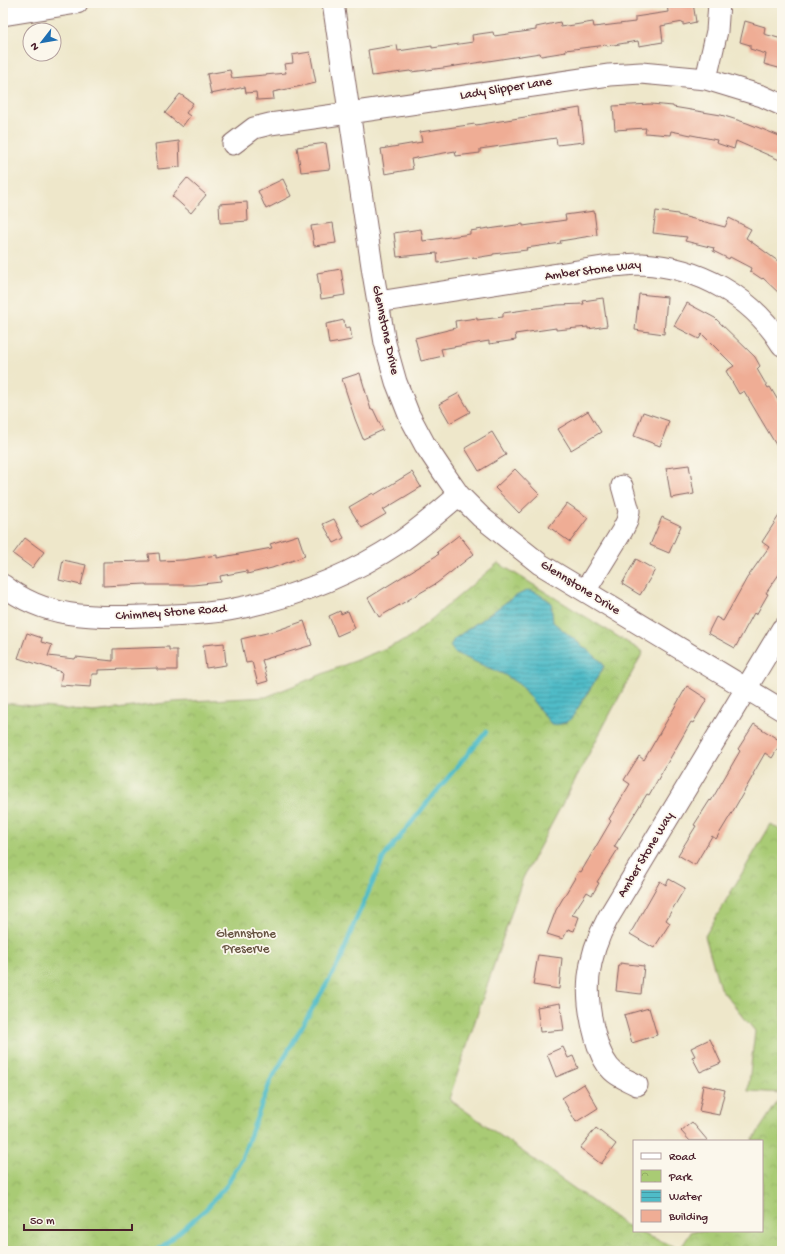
<svg xmlns="http://www.w3.org/2000/svg" width="785" height="1254" font-family="'Gochi Hand',sans-serif">
  <style>
    .park { fill: url(#park-crowns); stroke: #7a7550 }
    .water { fill: url(#water-rules); stroke: #4c6e7a }
    .lines { fill: none; stroke-linecap: round; stroke-linejoin: round }
    .stream { stroke: #4fbcc8; stroke-width: 4.5 }
    .building { fill: #efad95 }
    .minor-casing { stroke: #836563; stroke-width: 23 }
    .minor { stroke: #fff; stroke-width: 21 }
    .labels { text-anchor: middle; dominant-baseline: central; stroke-width: 3.5; stroke-linejoin: round; paint-order: stroke }
    .street-label { font-size: 13px; fill: #4a1f2b; stroke: #fbf7ec }
    .park-label { font-size: 13px; fill: #665341; stroke: #fbf7ec }
  </style>
  <defs>
    <pattern id="park-crowns" width="20" height="18" patternUnits="userSpaceOnUse"><rect width="20" height="18" fill="#a9cb74"/><path d="M2 6a3 3 0 1 1 6 0M12 15a3 3 0 1 1 6 0" fill="none" stroke="#93ae65"/></pattern>
    <pattern id="water-rules" width="6" height="5" patternUnits="userSpaceOnUse"><rect width="6" height="5" fill="#4fbcc8"/><path d="M0 2.5h6" fill="none" stroke="#4498a3"/></pattern>
  </defs>
  <rect width="100%" height="100%" fill="#fbf7ec"/>
  <filter id="ink" filterUnits="userSpaceOnUse"><feTurbulence type="fractalNoise" baseFrequency=".025" numOctaves="2"/><feDisplacementMap in="SourceGraphic" scale="8" xChannelSelector="R" yChannelSelector="G"/><feConvolveMatrix kernelMatrix="1 2 1 2 8 2 1 2 1" color-interpolation-filters="sRGB"/></filter>
  <filter id="wash" filterUnits="userSpaceOnUse"><feTurbulence type="fractalNoise" baseFrequency=".012" numOctaves="4" result="noise"/><feDisplacementMap in="SourceGraphic" scale="16" xChannelSelector="R" yChannelSelector="G"/><feGaussianBlur stdDeviation="0.9" result="paint"/><feColorMatrix in="noise" values="0 0 0 0 0 0 0 0 0 0 0 0 0 0 0 0 0 1.4 0 .05"/><feComposite in="paint" operator="in"/></filter>
  <g filter="url(#wash)">
    <rect width="100%" height="100%" fill="#eee7ca"/>
    <!-- park -->
    <path class="park" d="M498 563 643 652 523 878 449 1099 631 1229 680 1249 692 1231H762V1141H752L782 1095V1251H3V703L93 712 173 702 266 697 408 639Z
      M771 824 782 831V1093L748 1091 755 1031 720 988 705 936Z"/>
    <!-- water -->
    <path class="water" d="M528 590 535 592 551 602 553 622 601 661 604 666 602 670 571 719C565 723 559 726 551 724L520 685 505 675 455 653 450 646 454 639 512 598Z"/>
    <g class="lines">
      <!-- stream -->
      <path class="stream" d="M157 1251 206 1209 227 1185 241 1160 270 1082 341 959 354 924 384 857 426 804 486 732"/>
    </g>
    <g id="blocks">
      <!-- building -->
      <path class="building" d="M667 3H693L696 22 683 25V22L661 26 663 42 639 46 638 41 607 46V45L565 50 566 52 541 56 540 53 443 68 411 72 410 71 372 76 368 50 397 45 398 51 432 46V48L473 42 472 35 493 32 494 36 536 30V27L560 22 561 27 593 22 594 27 635 22V17L668 12Z
        M745 21 765 27 764 34 782 39V69L764 64 766 54 750 49V45L740 42Z
        M310 52 316 83 273 92 274 99 257 100 256 92 246 93 245 87 211 94 207 74 230 70 232 78 286 73 284 64 293 63 292 55Z
        M180 94 193 103 186 113 190 116 182 127 165 113Z
        M651 104 673 106V107L721 115 747 123 782 137V161L736 141 734 149 716 143 717 140 671 131 670 135 645 133 646 128 615 130 613 106Z
        M580 108 584 142 557 145 556 138 480 149V153L456 156 455 151 411 159 413 169 385 174 381 149 422 142 420 132 475 124 476 125Z
        M179 141 180 167 158 169 155 144Z
        M326 143 330 169 301 172 297 147Z
        M187 178 206 195 191 213 172 196Z
        M283 179 291 196 266 209 258 191Z
        M247 202 248 221 220 223 219 204Z
        M594 211 597 235 560 241 561 243 526 248 527 250 493 254V255L474 258V257L438 263 437 253 397 257 394 233 421 229 423 241 470 234V231L489 228V229L523 224V226L566 220 565 215Z
        M656 211 678 214V215L725 227 729 218 751 229 746 238 782 264V296L763 278 762 279 750 271 751 268 730 257 729 259 713 251 714 248 685 241 687 237 653 233Z
        M333 223 336 243 314 246 311 226Z
        M341 269 345 295 321 299 317 273Z
        M639 294 667 297 664 334 635 330Z
        M603 298 607 326 588 329V327L556 330V328L515 334 516 340 489 344V341L441 349 443 356 421 361 415 338 456 328 455 321 477 318V320L503 317V313L558 305 584 304 583 301Z
        M687 303 715 318 755 357 760 366 757 369 768 388 770 387 782 407V455L744 391 739 394 726 371 734 366 702 334 699 339 674 326Z
        M344 320 345 328 350 327 352 340 329 344 326 324Z
        M360 373 371 410 373 409 383 430 363 439 355 419 342 379Z
        M459 393 470 412 450 423 439 404Z
        M588 411 601 432 571 450 558 429Z
        M643 412 669 421 660 446 634 436Z
        M492 432 506 455 479 471 465 448Z
        M689 465 694 494 671 498 666 468Z
        M515 469 539 494 519 513 495 488Z
        M412 472 421 487 383 510 386 514 362 528 349 507 373 493 374 495Z
        M567 503 588 518 570 542 549 527Z
        M782 511V570L766 593 768 594 756 615 754 613 735 648 708 633 716 617 723 621 747 578 769 547 762 542Z
        M662 517 681 526 669 553 650 545Z
        M334 519 344 538 334 543 323 524Z
        M298 535 305 556 272 568 247 574V571L220 576 221 582 193 585H146V584L103 586V562L149 561 148 554 159 553 160 561 183 560 217 555V558L272 548 270 544Z
        M459 535 474 554 437 583 379 617 368 598 439 554 437 552Z
        M25 538 44 552 32 568 13 554Z
        M636 559 655 570 640 595 622 584Z
        M63 560 86 565 81 585 59 580Z
        M340 611 341 614 348 611 355 628 337 636 329 616Z
        M304 621 312 645 262 660 268 681 258 684 252 662 246 663 241 639 275 631Z
        M27 633 42 638 41 642 52 645 48 656 75 659 76 657 113 661V649L169 647V650H177V670H157V668L98 670V674H92L91 687 60 685 62 672 18 658Z
        M224 643 226 665 206 668 203 645Z
        M687 686 707 699 693 723 691 722 649 795 647 794 614 847 618 849 597 882 599 883 592 895 587 892 572 915 579 917 574 931 568 929 563 939 547 934 556 910 579 871 581 872 611 821 609 819 630 784 624 780 639 756 644 760Z
        M754 724 782 742 772 758 765 753 753 774H754L733 811 716 839 712 836 695 865 678 855 696 826 694 825 710 800 711 801 740 751 738 749Z
        M669 879 685 888 666 920 670 923 654 948 630 934 660 881 666 885Z
        M538 955 562 958 559 989 533 985Z
        M620 963 644 966 641 994 616 991 619 964 620 965Z
        M560 1003 564 1030 540 1032 537 1007Z
        M649 1008 657 1035 632 1043 624 1015Z
        M710 1039 721 1063 700 1072 692 1057 695 1056 691 1048Z
        M563 1047 568 1058 573 1056 578 1068 556 1077 547 1054Z
        M584 1084 598 1108 576 1122 562 1098Z
        M703 1085 725 1090 719 1115 699 1111 702 1097H701Z
        M692 1122 708 1141H690L681 1131Z
        M596 1128 616 1144 601 1164 580 1148Z"/>
    </g>
  </g>
  <g filter="url(#ink)">
    <use href="#blocks" fill-opacity="0" stroke="#836563" stroke-width="1"/>
    <g class="lines">
      <defs>
        <path id="minor" d="M333 3 373 273 385 343 396 382 409 415 425 445 443 472 459 495 481 517 540 564 782 710
          M3 15 77 3
          M706 79 717 31 719 3
          M233 144 254 128 270 124 349 113 609 75 641 73 706 79 762 96 782 105
          M378 302 609 266C619 266 631 264 642 264 698 267 752 296 782 345
          M3 585C44 618 92 618 142 616 171 615 200 615 229 610 290 599 349 576 400 542 421 528 440 511 459 495
          M585 591 622 531 627 521 629 511 622 486
          M637 1085C630 1081 621 1078 615 1073 605 1065 599 1050 596 1039 583 994 586 959 608 918L782 629"/>
      </defs>
      <!-- minor casing -->
      <use href="#minor" class="minor-casing"/>
      <!-- minor -->
      <use href="#minor" class="minor"/>
    </g>
  </g>
  <g class="labels">
    <!-- street labels -->
    <g class="street-label">
      <text transform="translate(506 89) rotate(-9)">Lady Slipper Lane</text>
      <text transform="translate(593 271) rotate(-7)">Amber Stone Way</text>
      <text transform="translate(385 330) rotate(78)">Glennstone Drive</text>
      <text transform="translate(580 588) rotate(32)">Glennstone Drive</text>
      <text transform="translate(171 613) rotate(-4)">Chimney Stone Road</text>
      <text transform="translate(646 855) rotate(-59)">Amber Stone Way</text>
    </g>
    <!-- park labels -->
    <g class="park-label">
      <text x="246" y="934">Glennstone<tspan x="246" dy="15">Preserve</tspan></text>
    </g>
  </g>
  <!-- margin -->
  <rect width="785" height="1254" fill="none" stroke="#fbf7ec" stroke-width="16"/>
  <!-- legend -->
  <rect x="633" y="1140" width="130" height="92" fill="#fbf7ec" stroke="#b4a19f"/>
  <rect x="641" y="1153" width="20" height="6" fill="#ffffff" stroke="#b4a19f"/>
  <text x="669" y="1160" font-size="12" fill="#4a1f2b">Road</text>
  <rect x="641" y="1170" width="20" height="12" fill="url(#park-crowns)" stroke="#b4a19f"/>
  <text x="669" y="1180" font-size="12" fill="#4a1f2b">Park</text>
  <rect x="641" y="1190" width="20" height="12" fill="url(#water-rules)" stroke="#b4a19f"/>
  <text x="669" y="1200" font-size="12" fill="#4a1f2b">Water</text>
  <rect x="641" y="1210" width="20" height="12" fill="#efad95" stroke="#b4a19f"/>
  <text x="669" y="1220" font-size="12" fill="#4a1f2b">Building</text>
  <!-- north arrow -->
  <g transform="translate(42 42) rotate(239)"><circle r="19" fill="#fbf7ec" stroke="#b4a19f"/>
  <path d="M0-3L7 15L0 10L-7 15Z" fill="#1f6fb2"/>
  <text y="-6" font-size="11" font-weight="bold" text-anchor="middle" fill="#4a1f2b">N</text>
  </g>
  <!-- scale -->
  <path d="M24 1224v6h108v-6" fill="none" stroke="#4a1f2b" stroke-width="2"/>
  <text x="30" y="1224" font-size="12" fill="#4a1f2b" stroke="#fbf7ec" stroke-width="3" paint-order="stroke">50 m</text>
</svg>
